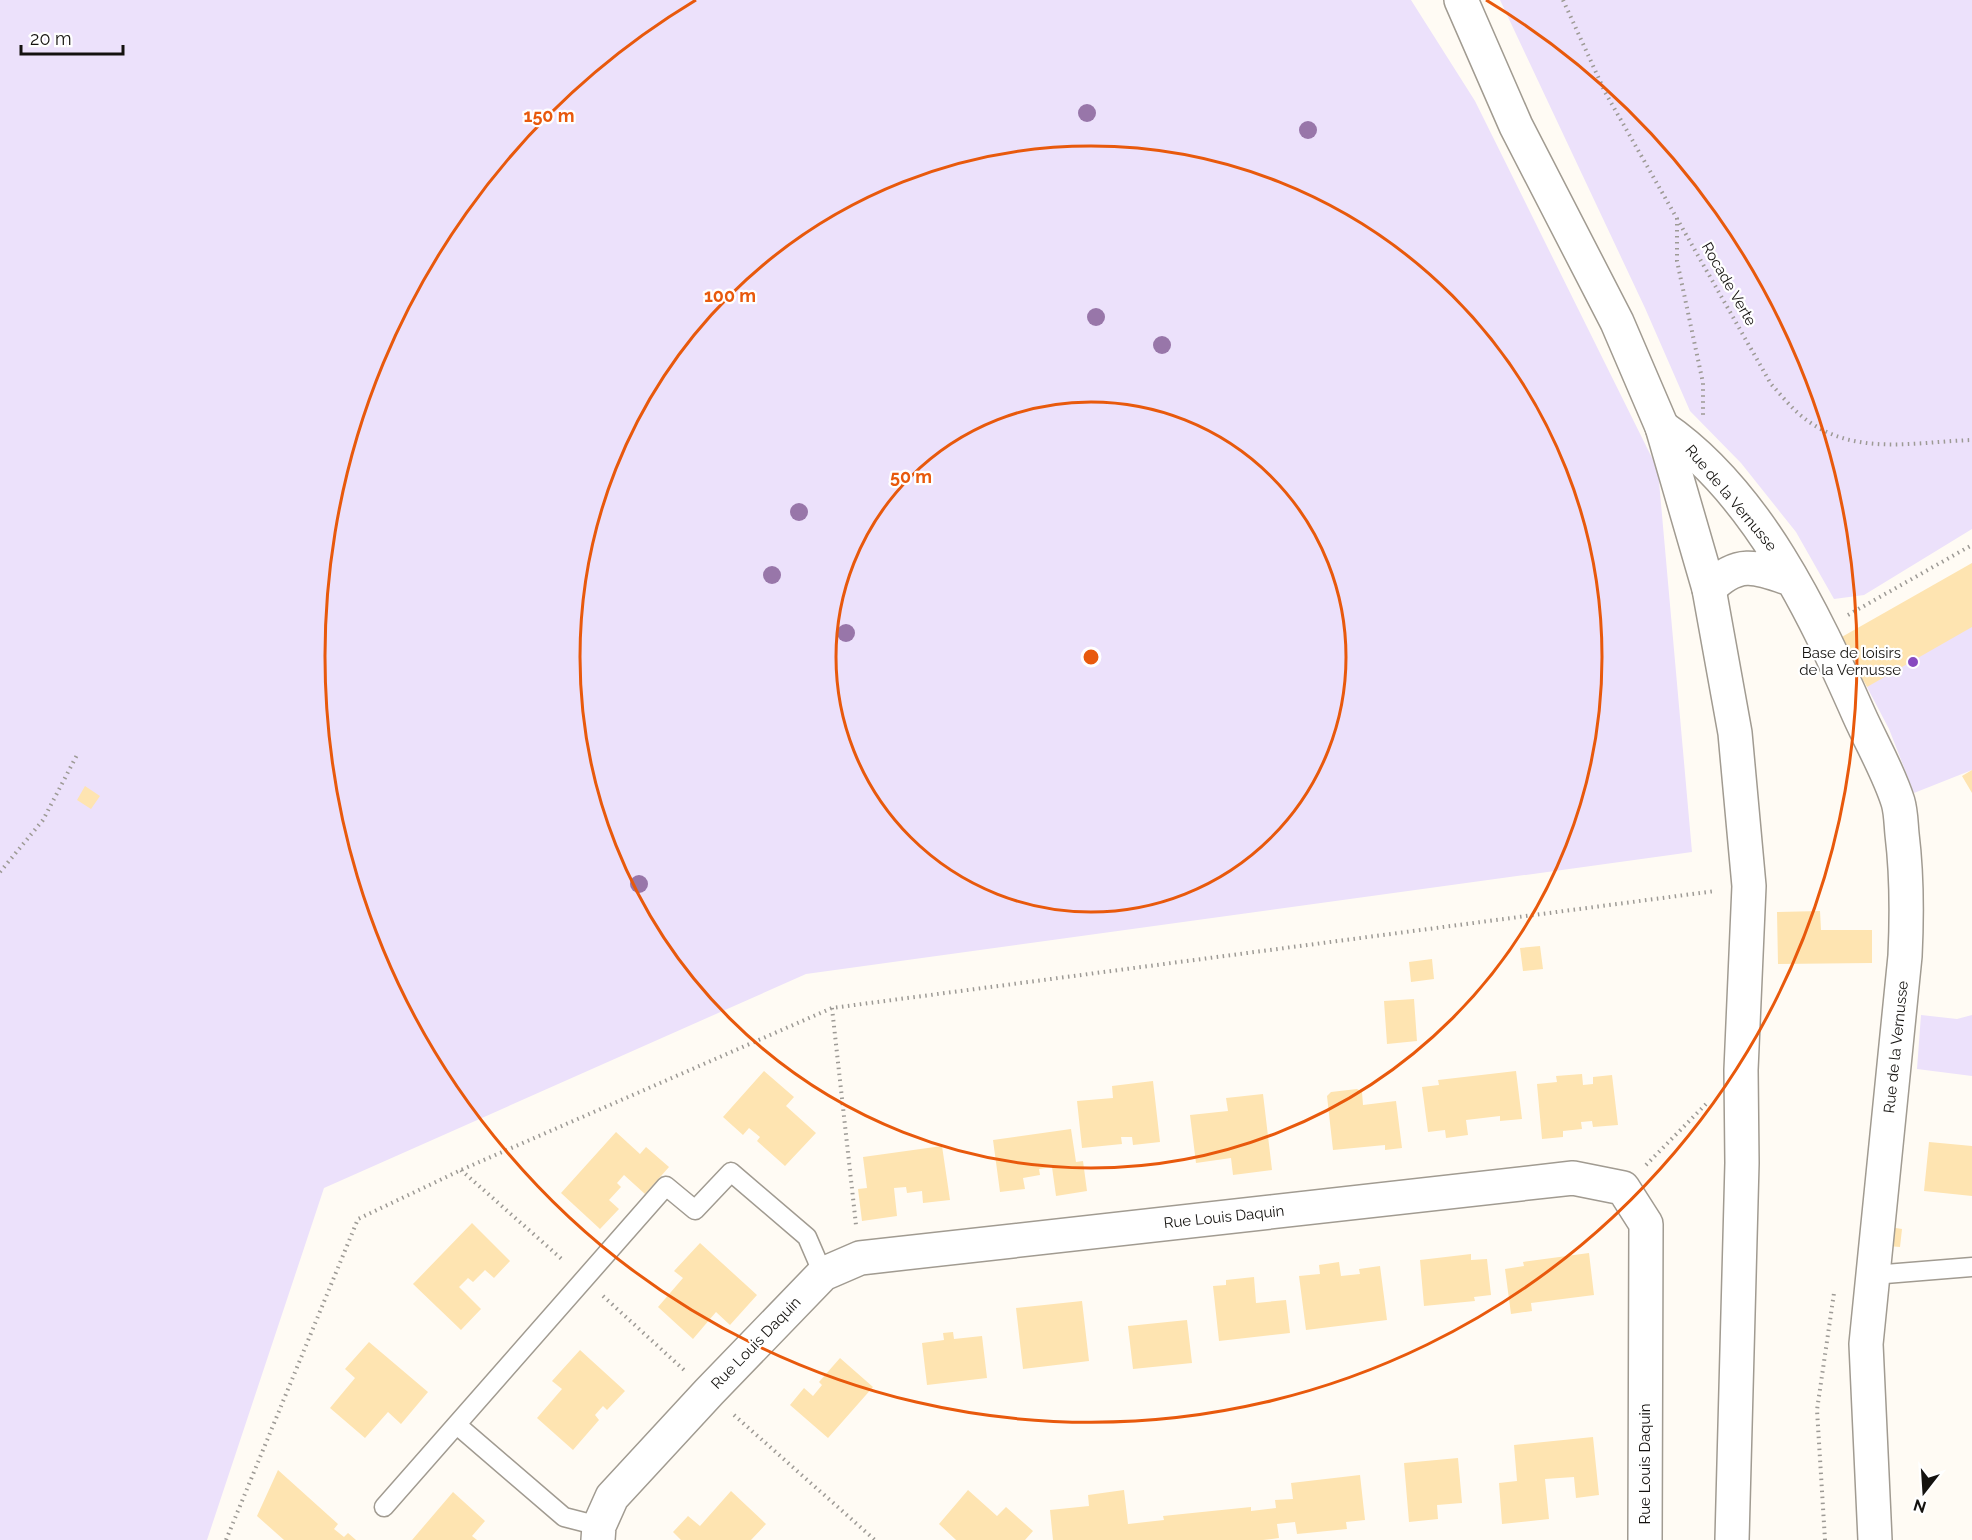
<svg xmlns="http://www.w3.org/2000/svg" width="1972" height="1540" font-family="Raleway,sans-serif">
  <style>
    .green { fill: #ece1fb }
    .building { fill: #fee4b1 }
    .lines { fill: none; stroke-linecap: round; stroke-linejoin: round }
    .service-casing { stroke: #a19b91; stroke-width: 21 }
    .minor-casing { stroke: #a19b91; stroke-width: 36 }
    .tertiary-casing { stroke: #a19b91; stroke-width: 36 }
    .path { stroke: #9d9a95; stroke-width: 4; stroke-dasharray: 1.5 4.5; stroke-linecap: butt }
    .service { stroke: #fff; stroke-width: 18 }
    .minor { stroke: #fff; stroke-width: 33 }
    .tertiary { stroke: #fff; stroke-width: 33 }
    .tree { fill: #9876a9 }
    .ring { fill: none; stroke: #e8590c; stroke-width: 3 }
    .poi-dot { fill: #884abf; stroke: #fff; stroke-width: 2 }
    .labels { text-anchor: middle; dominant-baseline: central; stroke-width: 4.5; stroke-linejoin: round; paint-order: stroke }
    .street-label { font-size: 15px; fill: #14120f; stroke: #fff }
    .poi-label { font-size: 15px; fill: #14120f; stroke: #fff; text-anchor: end }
    .centre { fill: #e8590c; stroke: #fff; stroke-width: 3 }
    .ring-label { font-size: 18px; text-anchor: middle; font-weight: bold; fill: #e8590c; stroke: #fff; stroke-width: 4.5; stroke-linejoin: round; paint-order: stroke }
  </style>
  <rect width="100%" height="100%" fill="#fffbf4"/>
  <!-- green -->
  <path class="green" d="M0 0H1411L1475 101 1658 470 1692 852 806 974 324 1188 207 1540H0Z
    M1500 0H1972V529L1864 595 1834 599 1796 532 1741 463 1690 411 1645 308Z
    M1972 563V770L1914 793 1889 729 1867 687Z
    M1921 1015 1957 1019 1972 1015V1076L1917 1069Z"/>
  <!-- building -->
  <path class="building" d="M1972 563V627L1867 687 1840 638Z
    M1972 770V793L1962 776Z
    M85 786 100 796 91 809 77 800Z
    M1820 911 1821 930H1872V963L1778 964 1777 912Z
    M1540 946 1543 969 1523 971 1520 948Z
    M1432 959 1434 979 1411 982 1409 962Z
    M1414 999 1417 1041 1387 1044 1384 1001Z
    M764 1071 794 1097 786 1106 816 1133 785 1166 757 1141 760 1137 749 1128 743 1135 723 1117Z
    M1516 1071 1522 1119 1500 1121V1116L1466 1120 1468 1135 1446 1138 1445 1130 1428 1132 1422 1087 1439 1085 1438 1080Z
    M1582 1074 1583 1085 1593 1084V1077L1612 1075 1618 1125 1593 1127 1592 1121 1581 1122 1582 1129 1563 1131V1137L1542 1139 1537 1084 1557 1082 1556 1076Z
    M1153 1081 1160 1142 1133 1145 1132 1137H1121L1122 1144 1082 1148 1077 1101 1113 1098 1112 1086Z
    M1357 1089 1362 1092 1363 1105 1396 1101 1402 1148 1385 1150V1145L1333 1150 1327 1096 1331 1092Z
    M1263 1094 1272 1170 1233 1175 1231 1158 1196 1163 1190 1115 1228 1111 1226 1098Z
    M1071 1129 1076 1162 1083 1161 1087 1191 1056 1196 1052 1167 1039 1169 1040 1175 1023 1178 1025 1189 1000 1192 993 1140Z
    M616 1132 640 1154 646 1147 669 1167 645 1194 624 1175 617 1183 621 1187 609 1200 619 1209 600 1229 561 1193Z
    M1929 1142 1972 1146V1196L1924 1191Z
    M942 1146 950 1200 923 1203 922 1191 907 1193 906 1187 894 1188 897 1216 862 1221 858 1189 867 1188 863 1157Z
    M472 1223 510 1261 494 1278 485 1270 473 1282 468 1278 459 1287 481 1309 461 1330 413 1284Z
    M1890 1227 1902 1229 1900 1247 1888 1246Z
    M700 1243 757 1295 730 1325 716 1312 693 1339 658 1307 683 1278 674 1271Z
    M1589 1253 1594 1295 1531 1303 1532 1311 1511 1314 1505 1269 1524 1266 1523 1262Z
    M1471 1254V1260L1487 1259 1491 1295 1474 1297 1475 1301 1424 1306 1420 1260Z
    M1339 1262 1341 1276 1360 1274 1359 1269 1380 1266 1387 1320 1306 1330 1299 1276 1320 1274 1319 1265Z
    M1254 1277 1256 1303 1286 1300 1290 1333 1219 1341 1213 1286 1226 1285V1280Z
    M1082 1301 1089 1361 1023 1369 1016 1308Z
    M1187 1320 1192 1363 1133 1369 1128 1326Z
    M953 1332 954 1339 982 1336 987 1378 927 1385 922 1343 944 1340 943 1333Z
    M369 1342 428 1392 401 1424 388 1412 365 1438 330 1408 355 1378 345 1369Z
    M580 1350 625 1391 607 1410 603 1406 595 1415 599 1420 573 1450 537 1418 562 1389 552 1381Z
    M840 1358 873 1387 828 1438 790 1405 804 1388 813 1396 822 1385 819 1382Z
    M1593 1437 1599 1495 1576 1498 1574 1477 1545 1479 1549 1519 1502 1524 1499 1483 1517 1481 1514 1445Z
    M1458 1458 1462 1503 1437 1505 1438 1519 1409 1522 1404 1463Z
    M278 1470 338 1524 334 1529 344 1537 348 1533 356 1540H284L257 1516Z
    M1360 1475 1365 1520 1346 1522 1347 1529 1297 1534 1295 1522 1277 1524 1279 1538 1263 1540H1053L1050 1510 1089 1506 1088 1495 1124 1490 1128 1524 1164 1520 1163 1516 1251 1507V1511L1276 1508 1275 1500 1293 1499 1291 1483Z
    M968 1490 997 1516 1006 1507 1033 1531 1025 1540H956L939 1524Z
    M731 1491 766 1524 751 1540H681L673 1532 688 1516 700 1526Z
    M453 1492 485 1521 472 1536 477 1540H412Z"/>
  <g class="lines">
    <defs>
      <path id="service" d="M1873 1275 1972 1267
        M457 1425 564 1517 599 1526
        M384 1507 666 1186 695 1210 731 1172 807 1237 823 1274"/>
      <path id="minor" d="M1662 427C1757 492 1814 613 1859 715 1872 744 1889 773 1898 802 1901 812 1901 824 1902 834 1907 875 1907 915 1905 956L1866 1344 1875 1540
        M1709 589C1737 560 1755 566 1790 579
        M598 1540 599 1526 612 1497 709 1392 823 1274 860 1258 1573 1178 1623 1188 1646 1224 1645 1540"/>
      <path id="tertiary" d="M1461 0 1516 126 1617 322 1662 427 1709 589 1735 733 1749 886 1741 1070 1742 1163 1732 1540"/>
    </defs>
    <!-- service casing -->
    <use href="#service" class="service-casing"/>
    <!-- minor casing -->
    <use href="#minor" class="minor-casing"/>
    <!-- tertiary casing -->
    <use href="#tertiary" class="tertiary-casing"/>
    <!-- path -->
    <path class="path" d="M1563 0 1605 92 1771 384C1780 394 1789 405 1799 414 1850 458 1911 442 1972 440
      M1677 218V261L1703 383V415
      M1848 615 1972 545
      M0 872 43 820 78 753
      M832 1008 856 1225
      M1646 1165 1706 1104
      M461 1170 564 1261
      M603 1296 684 1370
      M734 1415 875 1540
      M226 1540 358 1219 461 1170 832 1008 1715 891
      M1825 1540 1817 1410 1834 1293"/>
    <!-- service -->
    <use href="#service" class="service"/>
    <!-- minor -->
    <use href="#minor" class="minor"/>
    <!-- tertiary -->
    <use href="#tertiary" class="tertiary"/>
  </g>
  <!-- trees -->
  <g class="tree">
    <circle cx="1087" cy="113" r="9"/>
    <circle cx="1308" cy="130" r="9"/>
    <circle cx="1096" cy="317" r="9"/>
    <circle cx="1162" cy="345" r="9"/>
    <circle cx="799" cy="512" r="9"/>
    <circle cx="772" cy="575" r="9"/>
    <circle cx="846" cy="633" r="9"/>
    <circle cx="639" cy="884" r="9"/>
  </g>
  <!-- distance rings -->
  <g class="ring">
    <circle cx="1091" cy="657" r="255"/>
    <circle cx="1091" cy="657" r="511"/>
    <path d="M1486 0A766 766 0 1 1 696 0"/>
  </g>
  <!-- markers -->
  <circle class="poi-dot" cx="1913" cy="662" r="6"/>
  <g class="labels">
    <!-- street labels -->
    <g class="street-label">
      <text transform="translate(1729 284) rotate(60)">Rocade Verte</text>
      <text transform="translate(1731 498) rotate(50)">Rue de la Vernusse</text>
      <text transform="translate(1896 1047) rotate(-84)">Rue de la Vernusse</text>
      <text transform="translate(1224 1217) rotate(-6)">Rue Louis Daquin</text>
      <text transform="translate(756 1343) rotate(-46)">Rue Louis Daquin</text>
      <text transform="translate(1645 1464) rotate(-90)">Rue Louis Daquin</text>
    </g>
    <!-- poi labels -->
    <g class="poi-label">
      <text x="1901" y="653">Base de loisirs<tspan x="1901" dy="17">de la Vernusse</tspan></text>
    </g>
  </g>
  <circle cx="1091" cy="657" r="9" class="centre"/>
  <g class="ring-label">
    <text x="549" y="122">150 m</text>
    <text x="730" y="302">100 m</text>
    <text x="911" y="483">50 m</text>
  </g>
  <!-- north arrow -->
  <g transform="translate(1924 1492) rotate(197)" stroke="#ffffff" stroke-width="4.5" paint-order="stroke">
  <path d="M0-4.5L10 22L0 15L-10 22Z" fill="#14120f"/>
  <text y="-9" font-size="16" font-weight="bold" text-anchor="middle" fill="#14120f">N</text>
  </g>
  <!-- scale -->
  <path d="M21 45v9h102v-9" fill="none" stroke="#14120f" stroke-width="3"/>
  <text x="30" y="45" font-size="18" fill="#14120f" stroke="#ffffff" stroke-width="4.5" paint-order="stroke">20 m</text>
</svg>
